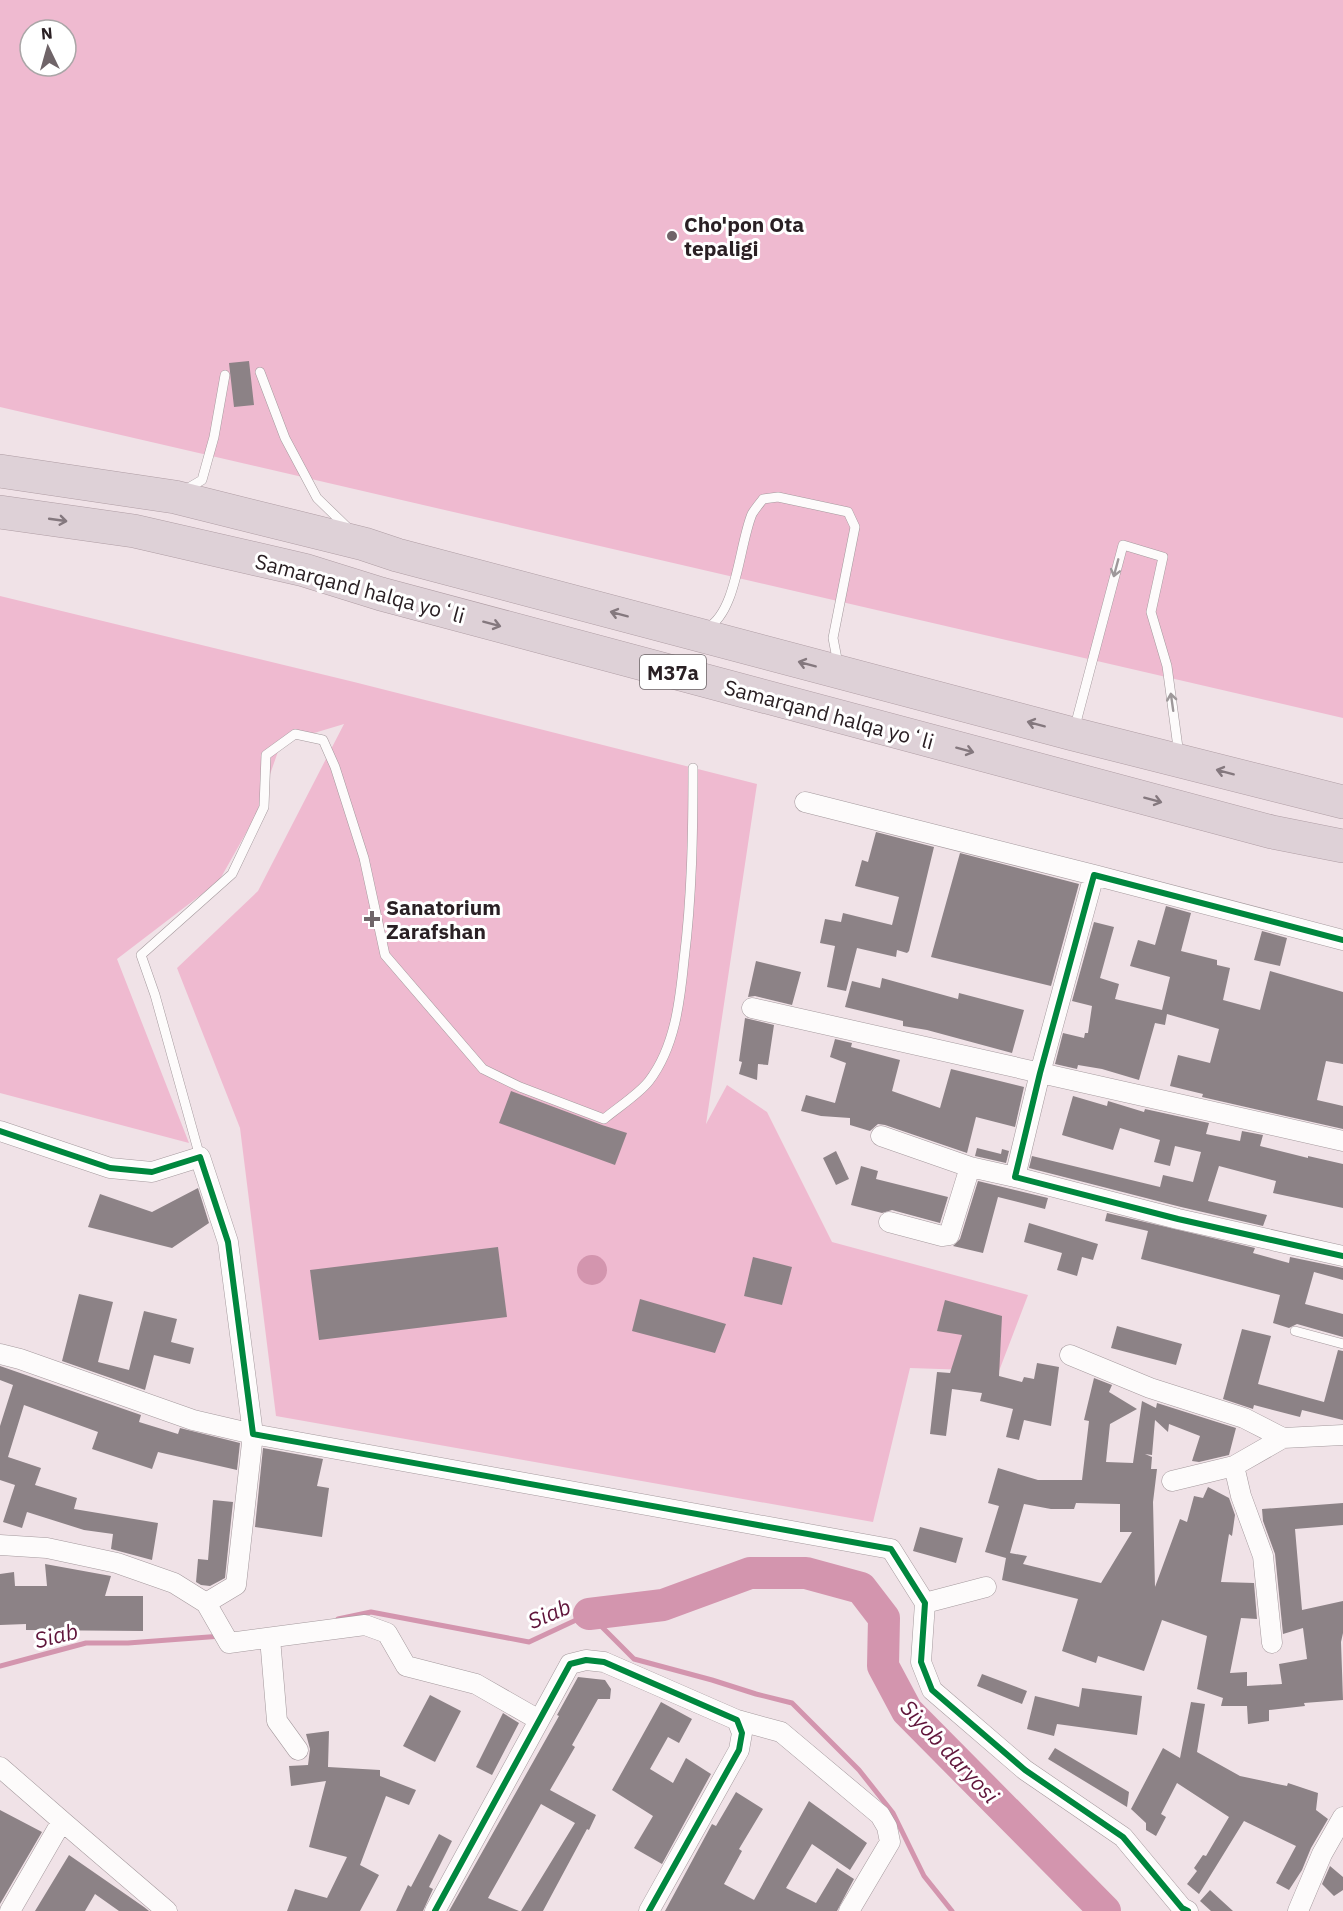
<svg xmlns="http://www.w3.org/2000/svg" width="1343" height="1911" font-family="'IBM Plex Sans',sans-serif">
  <style>
    .green { fill: #efbad0; fill-rule: evenodd }
    .water { fill: #d395ae }
    .lines { fill: none; stroke-linecap: round; stroke-linejoin: round }
    .stream { stroke: #d395ae; stroke-width: 5 }
    .river { stroke: #d395ae; stroke-width: 32 }
    .building { fill: #8c8286; fill-rule: evenodd }
    .lane-casing { stroke: #a4999d; stroke-width: 10 }
    .street-casing { stroke: #a4999d; stroke-width: 21 }
    .highway-casing { stroke: #af9da4; stroke-width: 34 }
    .lane { stroke: #fdfbfb; stroke-width: 9 }
    .street { stroke: #fdfbfb; stroke-width: 20 }
    .highway { stroke: #ded1d7; stroke-width: 33 }
    .cycleway-casing { stroke: #fff; stroke-width: 10 }
    .cycleway { stroke: #00873e; stroke-width: 6 }
    .oneway { stroke: #84787e }
    .oneway2 { stroke: #9e989a }
    .poi-dot { fill: #6f6468; stroke: #fff; stroke-width: 2 }
    .labels { text-anchor: middle; dominant-baseline: central; stroke-width: 6; stroke-linejoin: round; paint-order: stroke }
    .shield { fill: #fff; stroke: #6a6366; stroke-width: 1.5 }
    .shield-label { font-size: 20px; font-weight: bold; fill: #2a2024 }
    .poi-label { font-size: 21px; font-weight: bold; fill: #2a2024; stroke: #fff; text-anchor: start }
    .street-label { font-size: 21px; fill: #2a2024; stroke: #fff }
    .water-label { font-size: 22px; font-style: italic; fill: #5f143a; stroke: #fff }
  </style>
  <rect width="100%" height="100%" fill="#f0e2e7"/>
  <!-- green -->
  <path class="green" d="M0 0H1343V718L0 407ZM30 30H66V66H30Z
    M0 596 354 682 757 784 706 1124 727 1085 767 1112 832 1242 1028 1295 999 1371 910 1368 873 1522 276 1416 240 1128 177 968 258 891 344 724 281 743 255 817 219 881 117 959 189 1143 0 1093Z"/>
  <!-- water -->
  <path class="water" d="M577 1270a15 15 0 1 1 30 0a15 15 0 1 1-30 0Z"/>
  <g class="lines">
    <!-- stream -->
    <path class="stream" d="M338 1619 371 1612 529 1642 589 1614 634 1659 712 1680 756 1694 792 1703 859 1770 893 1813 924 1876 952 1911
      M0 1666 86 1643H128L222 1636"/>
    <!-- river -->
    <path class="river" d="M589 1614 663 1605 750 1573H806L861 1588 884 1618 883 1666 907 1711 1105 1911"/>
  </g>
  <!-- building -->
  <path class="building" d="M249 361 254 405 234 407 229 363Z
    M876 832 934 847 909 951 907 953 897 950 896 957 857 948 846 991 827 987 835 946 820 943 825 919 841 922 843 913 892 925 899 897 855 886 862 860 868 862Z
    M960 853 1079 884 1051 986 931 957Z
    M1166 906 1191 913 1181 951 1217 960V965L1230 968 1223 1000 1260 1010 1270 971 1343 992V1064L1326 1061 1317 1100 1343 1106V1129L1202 1097 1203 1094 1170 1086 1178 1055 1210 1063 1219 1029 1167 1014 1165 1025 1155 1023 1139 1080 1102 1069 1078 1065 1077 1069 1055 1064 1063 1033 1084 1038 1085 1033H1088L1092 1006 1072 1001 1094 922 1114 927 1100 978 1119 984 1115 999 1162 1010 1170 977 1130 966 1138 940 1155 945Z
    M1262 931 1287 938 1280 966 1254 960Z
    M756 961 801 972 792 1005 755 996 748 997Z
    M882 978 958 999 959 993 1024 1010 1012 1053 927 1030 903 1026V1021L845 1007 852 981 880 988Z
    M745 1018 774 1025 768 1065 758 1064 757 1080 739 1074 742 1062 739 1061Z
    M835 1039 852 1043 851 1047 900 1060 892 1091 940 1108 951 1069 1024 1087 1015 1127 976 1117 967 1153 885 1125 878 1124 870 1131 850 1125V1118L821 1116 801 1111 806 1095 835 1103 846 1063 830 1057Z
    M511 1091 602 1125 627 1133 615 1165 499 1123Z
    M1073 1096 1107 1106 1108 1101 1144 1112 1145 1109 1209 1123 1206 1134 1240 1141 1242 1131 1263 1135 1260 1146 1308 1158V1156L1343 1164V1208L1273 1193 1276 1181 1219 1166 1208 1201 1267 1215 1263 1226 1181 1207 1029 1168 1032 1156 1160 1187 1163 1175 1193 1182 1201 1152 1175 1146 1170 1166 1154 1162 1160 1140 1120 1128 1113 1150 1062 1135Z
    M977 1148 1001 1154 1002 1149 1009 1151 1006 1163 975 1156Z
    M836 1151 849 1179 836 1185 823 1158Z
    M861 1166 878 1171 876 1179 948 1197 940 1223 892 1210 882 1213 851 1205Z
    M978 1181 1048 1198 1045 1209 998 1197 983 1253 953 1246 960 1239Z
    M198 1188 209 1223 172 1248 88 1227 100 1194 152 1212Z
    M1107 1213 1255 1248 1253 1253 1289 1263 1290 1257 1343 1268V1280L1314 1272 1305 1304 1343 1314V1337L1297 1324 1289 1328 1273 1323 1280 1295 1141 1259 1148 1231 1105 1221Z
    M1029 1223 1098 1244 1093 1260 1082 1257 1077 1276 1057 1270 1062 1253 1024 1242Z
    M498 1247 507 1317 319 1340 310 1270Z
    M753 1257 792 1267 782 1305 744 1296Z
    M79 1294 113 1302 98 1362 129 1370 144 1311 177 1319 171 1342 194 1348 190 1364 154 1355 145 1390 62 1361Z
    M640 1299 726 1324 715 1353 632 1331Z
    M945 1300 1002 1316 999 1376 1022 1382 1024 1377 1034 1379 1037 1363 1059 1367 1051 1426 1024 1420 1019 1440 1006 1437 1013 1409 980 1401 982 1393 952 1389 946 1436 930 1434 937 1372 950 1373 962 1335 937 1331Z
    M1117 1326 1182 1344 1176 1365 1111 1348Z
    M1242 1329 1271 1336 1258 1384 1324 1402 1338 1350 1343 1351V1420L1302 1410 1300 1417 1254 1405 1253 1409 1223 1399Z
    M0 1366 141 1415 139 1422 178 1434 180 1428 240 1443 237 1470 158 1452 152 1469 92 1449 98 1432 24 1405 8 1457 41 1468 35 1485 77 1498 74 1509 158 1523 152 1560 111 1549 113 1534 84 1530 27 1512 22 1528 3 1522 15 1485 0 1480V1426L13 1385 0 1380Z
    M1094 1378 1112 1385 1109 1392 1137 1409 1110 1424 1106 1462 1133 1463 1142 1401 1156 1408 1157 1403 1236 1428 1229 1455 1199 1462 1192 1461 1200 1436 1169 1424 1168 1432 1155 1420 1152 1455 1145 1454 1152 1457 1151 1469H1157L1153 1502 1155 1587 1180 1519 1187 1522 1194 1496 1203 1498 1208 1487 1229 1498 1235 1515 1232 1536 1229 1534 1221 1582 1254 1583 1257 1619 1241 1618 1230 1673 1247 1672V1686L1282 1684 1279 1664 1307 1659 1303 1628 1283 1634 1275 1554 1263 1521 1262 1509 1343 1503V1525L1295 1529 1302 1610 1343 1601V1633L1341 1642 1343 1700 1304 1703 1305 1706 1269 1710V1721L1248 1724 1247 1706H1221L1223 1698 1197 1689 1207 1636 1162 1620 1144 1671 1098 1656 1096 1663 1062 1651 1078 1599 1002 1580 1006 1558 985 1552 999 1506 988 1503 998 1468 1038 1480H1082L1089 1421 1084 1420ZM1076 1503 1120 1504V1532H1132L1101 1583 1023 1564 1027 1556 1010 1553 1024 1504 1051 1509H1074Z
    M263 1448 323 1459 317 1486 329 1488 322 1537 255 1527Z
    M213 1500 233 1502 225 1578 210 1586 201 1585 196 1582 198 1559 208 1560Z
    M920 1527 963 1538 956 1563 913 1551Z
    M45 1564 111 1576 105 1596H143V1631L26 1630V1624L0 1625V1574L14 1572 15 1586H47Z
    M982 1674 1027 1691 1022 1704 977 1686Z
    M578 1677 605 1680 611 1689 610 1699H598L572 1745 575 1747 550 1790 596 1815 589 1830 587 1829 543 1911H521L575 1823 541 1804 488 1898 519 1911H449L559 1716 557 1715Z
    M1082 1688 1142 1696 1137 1735 1057 1724 1054 1736 1027 1729 1035 1696 1079 1707Z
    M430 1695 461 1711 435 1762 403 1746Z
    M661 1702 692 1719 679 1743 668 1737 650 1769 673 1783 686 1758 711 1774 662 1864 634 1848 653 1816 612 1790Z
    M1191 1702 1205 1704 1197 1752 1240 1776 1287 1786 1288 1783 1318 1793 1316 1810 1328 1819 1311 1848 1302 1870 1289 1890 1276 1883 1296 1846 1244 1821 1199 1894 1187 1884 1197 1871 1194 1868 1203 1855 1206 1856 1229 1817 1177 1783 1161 1814 1166 1817 1156 1836 1146 1830V1823L1131 1809 1163 1748 1180 1758Z
    M503 1713 519 1723 492 1775 476 1767Z
    M329 1731 328 1767 380 1770V1776L416 1790 409 1805 386 1796 360 1865 379 1875 360 1911H287L295 1889 327 1898 347 1857 309 1847 326 1781 291 1786 289 1766 308 1765 310 1749 306 1734Z
    M1055 1748 1129 1792 1127 1807 1048 1759Z
    M736 1792 763 1809 739 1849 742 1851 724 1884 754 1900 809 1801 867 1843 850 1870 812 1844 786 1888 816 1903 837 1868 854 1879 837 1911H665L712 1824 716 1826Z
    M0 1810 42 1832 0 1904Z
    M439 1834 452 1841 429 1887 433 1889 423 1911H396L408 1885 411 1887Z
    M69 1855 144 1907 149 1911H119L95 1894 85 1911H35Z
    M1330 1866 1343 1877V1890L1334 1896 1322 1884Z
    M1210 1890 1233 1911H1211L1200 1901Z"/>
  <g class="lines">
    <defs>
      <path id="lane" d="M260 372 285 438 317 498 350 530
        M185 490 202 480 214 437 225 375
        M707 628C737 612 739 545 752 514 755 509 760 503 763 499L778 497 848 512 855 527 833 638 838 664
        M1074 730 1123 545 1163 557 1151 612 1167 666 1179 755
        M200 1157 155 995 141 955 232 874 264 807 266 755 295 734 323 740 335 767 364 858 385 955 483 1069 520 1087 604 1119C617 1108 639 1094 649 1081 675 1047 680 1001 684 960 692 896 693 832 693 768
        M1295 1331 1343 1344"/>
      <path id="street" d="M805 802 1094 875
        M1343 940 1094 875 1040 1073 1015 1177 1178 1219 1343 1256
        M752 1008 1343 1141
        M0 1131 110 1168 152 1172 200 1157 228 1242 253 1434 891 1549 925 1603 921 1662 932 1690 1025 1770 1123 1837 1182 1908 1188 1911
        M881 1136 970 1167
        M889 1222 942 1236 949 1235 970 1167 1015 1177
        M0 1354 20 1359 193 1420 253 1434 236 1585 206 1603
        M1070 1355 1150 1388 1244 1418 1283 1438
        M1234 1466 1241 1496 1263 1556 1272 1643
        M1172 1481 1234 1466 1283 1438 1343 1435
        M0 1545 47 1548 117 1563 174 1583 206 1603 229 1643 365 1625 387 1633 406 1666 476 1684 539 1720
        M925 1603 986 1587
        M270 1638 277 1721 298 1750
        M737 1720 781 1732 880 1815 887 1827 890 1842 849 1911
        M0 1767 62 1821
        M10 1911 62 1821 167 1911
        M435 1911 570 1664 586 1660 604 1662 737 1720 742 1733 739 1750 649 1911
        M1298 1911 1322 1854 1343 1817"/>
      <path id="highway" d="M0 471 175 497 364 544 397 555 1073 734 1343 802
        M0 512 134 531 304 570 381 594 1272 832 1343 846"/>
    </defs>
    <!-- lane casing -->
    <use href="#lane" class="lane-casing"/>
    <!-- street casing -->
    <use href="#street" class="street-casing"/>
    <!-- highway casing -->
    <use href="#highway" class="highway-casing"/>
    <!-- lane -->
    <use href="#lane" class="lane"/>
    <!-- street -->
    <use href="#street" class="street"/>
    <!-- highway -->
    <use href="#highway" class="highway"/>
    <defs>
      <path id="cycleway" d="M1343 940 1094 875 1040 1073 1015 1177 1178 1219 1343 1256
        M0 1131 110 1168 152 1172 200 1157 228 1242 253 1434 891 1549 925 1603 921 1662 932 1690 1025 1770 1123 1837 1182 1908 1188 1911
        M435 1911 570 1664 586 1660 604 1662 737 1720 742 1733 739 1750 649 1911"/>
    </defs>
    <!-- cycleway casing -->
    <use href="#cycleway" class="cycleway-casing"/>
    <!-- cycleway -->
    <use href="#cycleway" class="cycleway"/>
  </g>
  <!-- one-way arrows -->
  <defs><path id="oneway-shaft" d="M-6 0H5M1.5-3L5.5 0L1.5 3" fill="none" stroke-width="1.6" stroke-linecap="round" stroke-linejoin="round" transform="scale(1.5)"/></defs>
  <g class="oneway">
    <use href="#oneway-shaft" transform="translate(58 520) rotate(8)"/>
    <use href="#oneway-shaft" transform="translate(619 614) rotate(-165)"/>
    <use href="#oneway-shaft" transform="translate(492 624) rotate(15)"/>
    <use href="#oneway-shaft" transform="translate(807 664) rotate(-165)"/>
    <use href="#oneway-shaft" transform="translate(1036 724) rotate(-165)"/>
    <use href="#oneway-shaft" transform="translate(965 750) rotate(15)"/>
    <use href="#oneway-shaft" transform="translate(1225 772) rotate(-165)"/>
    <use href="#oneway-shaft" transform="translate(1153 800) rotate(15)"/>
  </g>
  <g class="oneway2">
    <use href="#oneway-shaft" transform="translate(1116 568) rotate(105)"/>
    <use href="#oneway-shaft" transform="translate(1172 702) rotate(-98)"/>
  </g>
  <!-- markers -->
  <g class="poi-dot">
    <circle cx="672" cy="236" r="6"/>
    <path d="M369 910h6v6h6v6h-6v6h-6v-6h-6v-6h6z"/>
  </g>
  <g class="labels">
    <!-- shield labels -->
    <rect class="shield" x="640" y="655" width="66" height="34" rx="4.5"/>
    <g class="shield-label">
      <text x="673" y="672">M37a</text>
    </g>
    <!-- poi labels -->
    <g class="poi-label">
      <text x="684" y="224">Cho'pon Ota<tspan x="684" dy="24">tepaligi</tspan></text>
      <text x="386" y="907">Sanatorium<tspan x="386" dy="24">Zarafshan</tspan></text>
    </g>
    <!-- street labels -->
    <g class="street-label">
      <text transform="translate(360 588) rotate(15)">Samarqand halqa yoʻli</text>
      <text transform="translate(829 714) rotate(15)">Samarqand halqa yoʻli</text>
    </g>
    <!-- water labels -->
    <g class="water-label">
      <text transform="translate(549 1613) rotate(-23)">Siab</text>
      <text transform="translate(56 1635) rotate(-14)">Siab</text>
      <text transform="translate(950 1751) rotate(47)">Siyob daryosi</text>
    </g>
  </g>
  <!-- north arrow -->
  <g transform="translate(48 48) rotate(355)"><circle r="28" fill="#ffffff" stroke="#aaa6a7" stroke-width="1.5"/>
  <path d="M0-4.5L10 22L0 15L-10 22Z" fill="#6f6468"/>
  <text y="-9" font-size="16" font-weight="bold" text-anchor="middle" fill="#2a2024">N</text>
  </g>
</svg>
